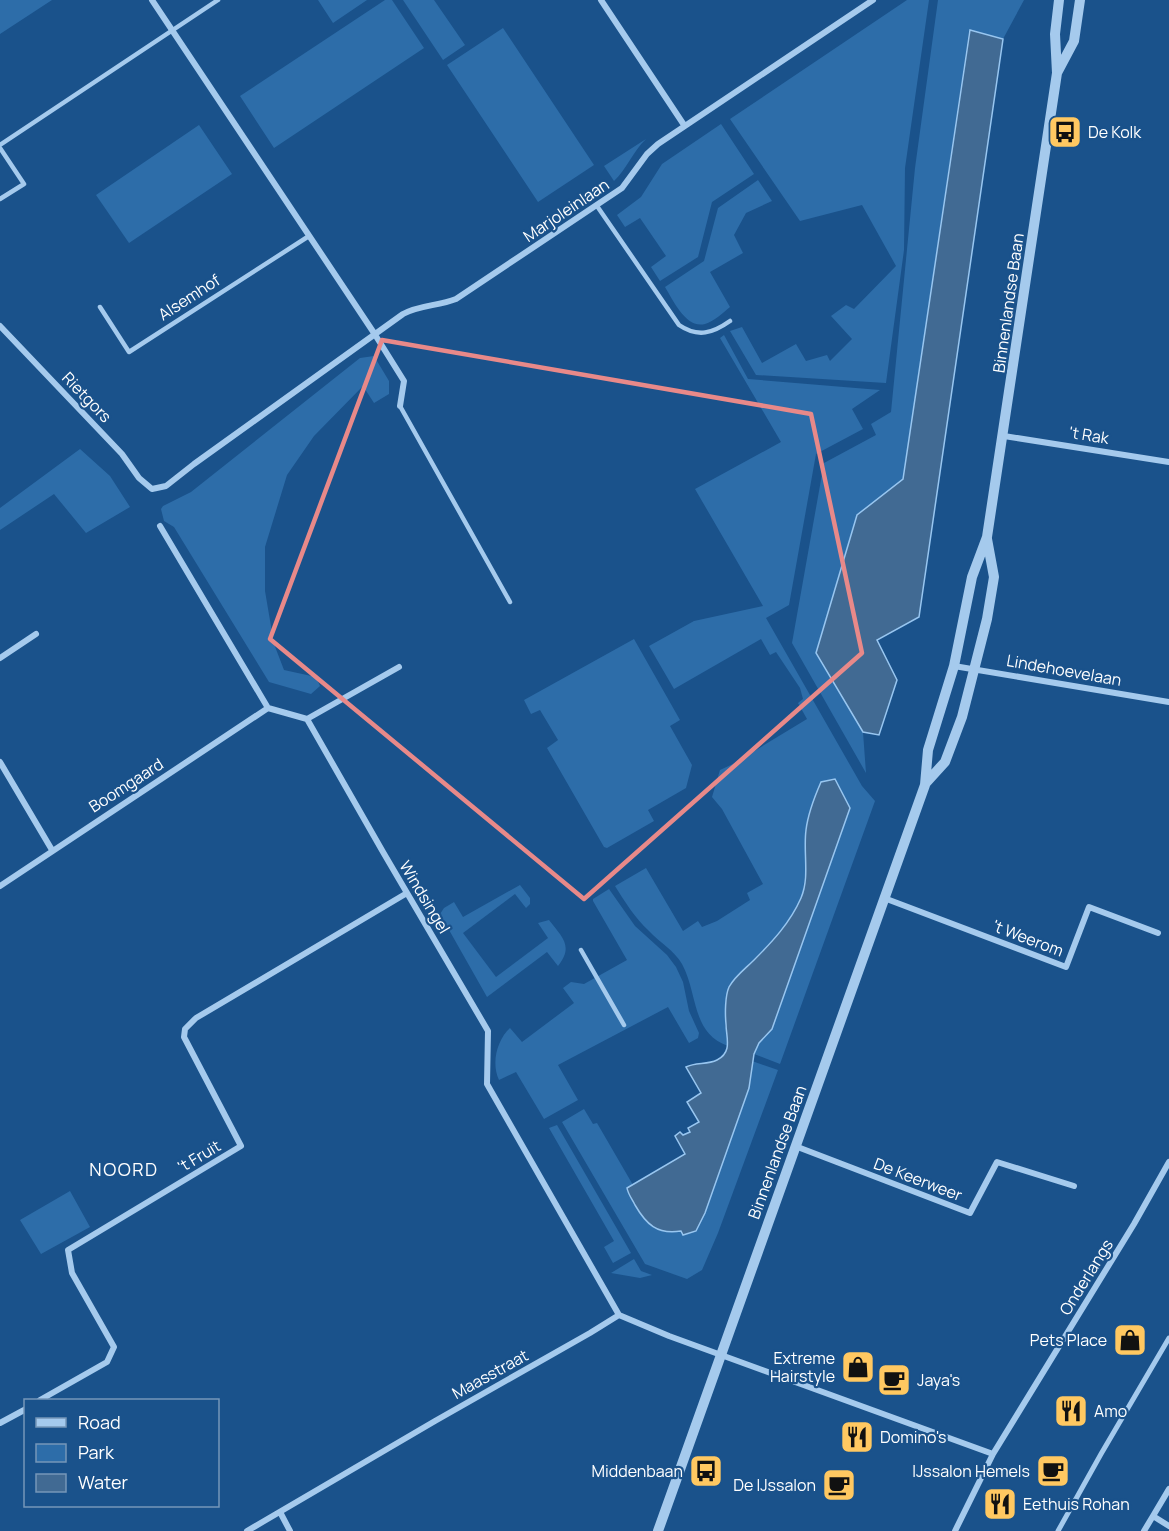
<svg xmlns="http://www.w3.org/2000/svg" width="1169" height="1531" font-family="Manrope,sans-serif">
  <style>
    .green { fill: #2d6da9 }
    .water { fill: #416a93; stroke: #98c6f0; stroke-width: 1.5 }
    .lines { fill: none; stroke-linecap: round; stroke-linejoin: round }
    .service { stroke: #a5caed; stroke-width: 4.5 }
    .pedestrian { stroke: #a5caed; stroke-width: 5 }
    .minor { stroke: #a5caed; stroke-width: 6 }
    .tertiary { stroke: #a5caed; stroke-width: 10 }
    .marked { fill: none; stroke: #e88989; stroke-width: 4.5; stroke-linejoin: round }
    .labels { text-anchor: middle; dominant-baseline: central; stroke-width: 4.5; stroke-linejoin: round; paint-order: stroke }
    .poi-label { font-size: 16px; fill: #fff; stroke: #1a528b; text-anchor: start }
    .street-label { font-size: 16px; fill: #fff; stroke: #1a528b }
    .neighbourhood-label { font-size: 18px; letter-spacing: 1.5px; fill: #fff; stroke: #1a528b }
  </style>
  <rect width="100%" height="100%" fill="#1a528b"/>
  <!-- green -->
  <path class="green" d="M0 0H52L0 34Z
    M318 0H367L333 23Z
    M385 0H392L424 48 274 148 240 96Z
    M403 0H434L465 45 443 60Z
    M907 0H929L905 168 904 250 886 383 756 375 730 331 742 327 762 363 796 344 806 361 827 355 830 361 852 339 831 316 846 305 854 309 896 266 862 205 800 221 730 119Z
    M938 0H1024L1003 39 969 31 903 479 857 515 816 652 863 732 866 773 792 643 824 463 876 435 871 424 891 412 915 168Z
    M503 28 594 165 538 202 447 65Z
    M721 124 754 174 712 202 698 257 660 281 651 267 666 256 640 218 625 227 617 215 641 197 662 164Z
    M199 125 232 174 129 243 96 195Z
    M646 139C633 151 627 169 614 181L604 166Z
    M758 180 772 201 746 213 734 235 743 253 710 272 730 307C723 313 714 321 705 324 686 329 673 300 665 287L704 261 718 208Z
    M724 335 748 379 880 390 852 409 863 429 816 454 789 605 766 618 862 786 875 801 780 1064 754 1054 759 1043 772 1029 850 808 805 831 806 868 802 897 783 930 735 978 725 1026 729 1035 728 1046C691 1033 698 993 682 964 674 950 660 943 649 931 635 918 625 902 615 886L646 868 683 931 698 921 702 927 717 921 750 900 747 893 763 884 722 809 712 797 720 770 733 764 807 719 798 703 803 699 800 688 776 652 770 655 761 639 674 689 649 646 694 621 763 606 695 489 781 442 720 338Z
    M374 356 389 381V394L374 403 363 386 314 436 287 475 265 547V591L274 644 284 670 316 677 320 686 311 694 269 682 174 527 164 521 161 509 163 506 191 492 360 358Z
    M80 449 110 476 130 507 86 533 54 494 0 530V508Z
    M634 639 680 720 670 726 692 765 686 788 648 810 654 821 607 848 604 847 547 748 558 740 540 710 531 714 524 700Z
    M520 885 530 898V904L526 908 515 894 463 933 496 977 548 938 538 923 549 920C562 937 574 946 558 966L547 952 487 997 440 914 444 908 454 902 463 917Z
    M609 889 635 926 667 955 676 967 683 982 689 1011 699 1033 698 1038 689 1043 668 1007 558 1065 578 1100 544 1119 516 1072 499 1080C491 1063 497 1040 510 1028L522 1042 574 1003 563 988 571 982 584 984 627 960 593 901V899Z
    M752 1061 778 1070 718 1233 702 1270 687 1279 645 1264 562 1122 584 1109 593 1124 597 1123 633 1185 627 1188 681 1231 682 1234 749 1088Z
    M557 1125 631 1253 613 1263 604 1247 614 1241 549 1128Z
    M70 1191 90 1227 41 1254 20 1220Z
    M634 1259 641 1271 652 1275 640 1278 611 1273Z"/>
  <!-- water -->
  <path class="water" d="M970 30 1003 39 919 617 877 640 897 680 879 735 863 732 816 653 857 515 903 479Z
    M835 779 850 808 772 1029 759 1043 754 1054 749 1088 705 1213 696 1231 683 1235 681 1231C657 1235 646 1224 635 1205 632 1199 628 1194 627 1188L685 1154 675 1136 680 1132 683 1135 690 1132 688 1128 699 1122 687 1102 701 1093 686 1067C696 1062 707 1065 717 1060 733 1052 726 1037 726 1024 725 1014 725 996 729 987 735 976 745 969 754 960 772 942 790 923 801 898 810 877 803 852 806 830 808 813 814 798 821 782Z"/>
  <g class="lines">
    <!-- service -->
    <path class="service" d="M0 145 218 0
      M0 148 24 184 0 199
      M597 206 679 325C698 338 713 333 730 321
      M100 307 129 352 309 236
      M400 406 510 602
      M581 950 624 1025"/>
    <!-- pedestrian -->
    <path class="pedestrian" d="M1058 1531 1101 1454 1169 1338"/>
    <!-- minor -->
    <path class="minor" d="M152 0 374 333 404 381 400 406
      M601 0 684 125
      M0 326 122 454 139 478 152 489 166 486 194 464 403 314C419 305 438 306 456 299L622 188 647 154 658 144 873 0
      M1004 436 1169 462
      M160 526 268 708 307 719 383 852 488 1031 487 1084 619 1315
      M0 658 36 634
      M954 666 1169 702
      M307 719 399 667
      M0 762 52 850
      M0 886 268 708
      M884 898 1066 967 1089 907 1158 933
      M795 1146 970 1213 997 1162 1074 1186
      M619 1315 669 1336 993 1454
      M40 1400 107 1362 114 1347 72 1273 68 1250 241 1146 184 1037 185 1029 196 1018 407 893
      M0 1423 26 1409
      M1169 1489 1153 1516 1169 1526
      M280 1512 290 1531
      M247 1531 435 1421 590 1333 619 1315
      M955 1531 993 1454 1134 1224 1169 1162
      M1144 1531 1153 1516"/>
    <!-- tertiary -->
    <path class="tertiary" d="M1057 73 1074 41 1080 0
      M925 784 945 762 962 717 987 619 994 577 987 539
      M658 1531 925 785 928 750 954 666 972 577 987 537 1057 73 1055 34 1059 0"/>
  </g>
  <!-- marked area -->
  <path class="marked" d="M382 340 811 414 862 653 584 899 270 639Z"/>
  <!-- icons -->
  <defs>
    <symbol id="bus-square" viewBox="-11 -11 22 22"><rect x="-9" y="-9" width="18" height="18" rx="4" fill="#ffc861" stroke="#1a528b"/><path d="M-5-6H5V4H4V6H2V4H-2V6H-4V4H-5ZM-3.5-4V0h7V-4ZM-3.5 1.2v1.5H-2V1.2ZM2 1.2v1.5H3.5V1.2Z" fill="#111"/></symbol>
    <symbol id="shop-square" viewBox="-11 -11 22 22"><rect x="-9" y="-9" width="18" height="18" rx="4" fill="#ffc861" stroke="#1a528b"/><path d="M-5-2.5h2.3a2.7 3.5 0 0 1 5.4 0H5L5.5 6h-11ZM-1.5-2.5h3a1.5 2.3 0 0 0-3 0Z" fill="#111"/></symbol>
    <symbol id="cafe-square" viewBox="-11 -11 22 22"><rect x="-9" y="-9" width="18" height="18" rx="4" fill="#ffc861" stroke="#1a528b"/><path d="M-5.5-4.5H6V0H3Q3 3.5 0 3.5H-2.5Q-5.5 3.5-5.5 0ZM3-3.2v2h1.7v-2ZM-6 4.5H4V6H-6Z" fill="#111"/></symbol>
    <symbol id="restaurant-square" viewBox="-11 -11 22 22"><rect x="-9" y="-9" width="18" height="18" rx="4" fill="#ffc861" stroke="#1a528b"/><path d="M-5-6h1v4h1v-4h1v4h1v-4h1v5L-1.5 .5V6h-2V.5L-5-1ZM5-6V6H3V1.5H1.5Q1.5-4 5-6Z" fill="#111"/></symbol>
  </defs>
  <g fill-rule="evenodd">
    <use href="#bus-square" x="1046" y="113" width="38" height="38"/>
    <use href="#shop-square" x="1111" y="1321" width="38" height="38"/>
    <use href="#shop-square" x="839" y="1348" width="38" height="38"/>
    <use href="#cafe-square" x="875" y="1361" width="38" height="38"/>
    <use href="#restaurant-square" x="1052" y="1392" width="38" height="38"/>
    <use href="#restaurant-square" x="838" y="1418" width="38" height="38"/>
    <use href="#bus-square" x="687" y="1452" width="38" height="38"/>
    <use href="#cafe-square" x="1034" y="1452" width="38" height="38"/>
    <use href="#cafe-square" x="820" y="1466" width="38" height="38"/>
    <use href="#restaurant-square" x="981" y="1485" width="38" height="38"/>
  </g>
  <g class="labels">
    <!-- poi labels -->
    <g class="poi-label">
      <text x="1088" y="132">De Kolk</text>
      <text x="1107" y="1340" text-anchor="end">Pets Place</text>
      <text x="835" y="1358" text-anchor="end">Extreme<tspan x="835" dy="18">Hairstyle</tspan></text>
      <text x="917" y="1380">Jaya's</text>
      <text x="1094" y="1411">Amo</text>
      <text x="880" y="1437">Domino's</text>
      <text x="683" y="1471" text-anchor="end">Middenbaan</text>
      <text x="1030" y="1471" text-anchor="end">IJssalon Hemels</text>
      <text x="816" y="1485" text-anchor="end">De IJssalon</text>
      <text x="1023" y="1504">Eethuis Rohan</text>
    </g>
    <!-- street labels -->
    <g class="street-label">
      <text transform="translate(566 210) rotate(-34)">Marjoleinlaan</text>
      <text transform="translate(189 297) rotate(-33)">Alsemhof</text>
      <text transform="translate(1008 303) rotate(-82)">Binnenlandse Baan</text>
      <text transform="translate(87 397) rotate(46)">Rietgors</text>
      <text transform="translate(1089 435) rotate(9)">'t Rak</text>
      <text transform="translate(1064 670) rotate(10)">Lindehoevelaan</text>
      <text transform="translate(126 785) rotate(-33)">Boomgaard</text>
      <text transform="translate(425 897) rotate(59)">Windsingel</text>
      <text transform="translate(1028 938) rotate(21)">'t Weerom</text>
      <text transform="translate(777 1152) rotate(-70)">Binnenlandse Baan</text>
      <text transform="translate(199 1156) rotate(-31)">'t Fruit</text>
      <text transform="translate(918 1179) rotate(21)">De Keerweer</text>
      <text transform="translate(1086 1277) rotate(-58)">Onderlangs</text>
      <text transform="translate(490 1374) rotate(-29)">Maasstraat</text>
    </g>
    <!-- neighbourhood labels -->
    <g class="neighbourhood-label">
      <text x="124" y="1169">NOORD</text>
    </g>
  </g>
  <!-- legend -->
  <rect x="24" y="1399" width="195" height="108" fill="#1a528b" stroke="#7697b9" stroke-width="1.5"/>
  <rect x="36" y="1418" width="30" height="9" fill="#a5caed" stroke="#7697b9" stroke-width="1.5"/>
  <text x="78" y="1429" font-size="18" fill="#ffffff">Road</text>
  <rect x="36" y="1444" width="30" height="18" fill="#2d6da9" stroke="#7697b9" stroke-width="1.5"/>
  <text x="78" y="1459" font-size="18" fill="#ffffff">Park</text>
  <rect x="36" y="1474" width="30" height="18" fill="#416a93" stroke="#7697b9" stroke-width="1.5"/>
  <text x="78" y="1489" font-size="18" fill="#ffffff">Water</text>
</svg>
